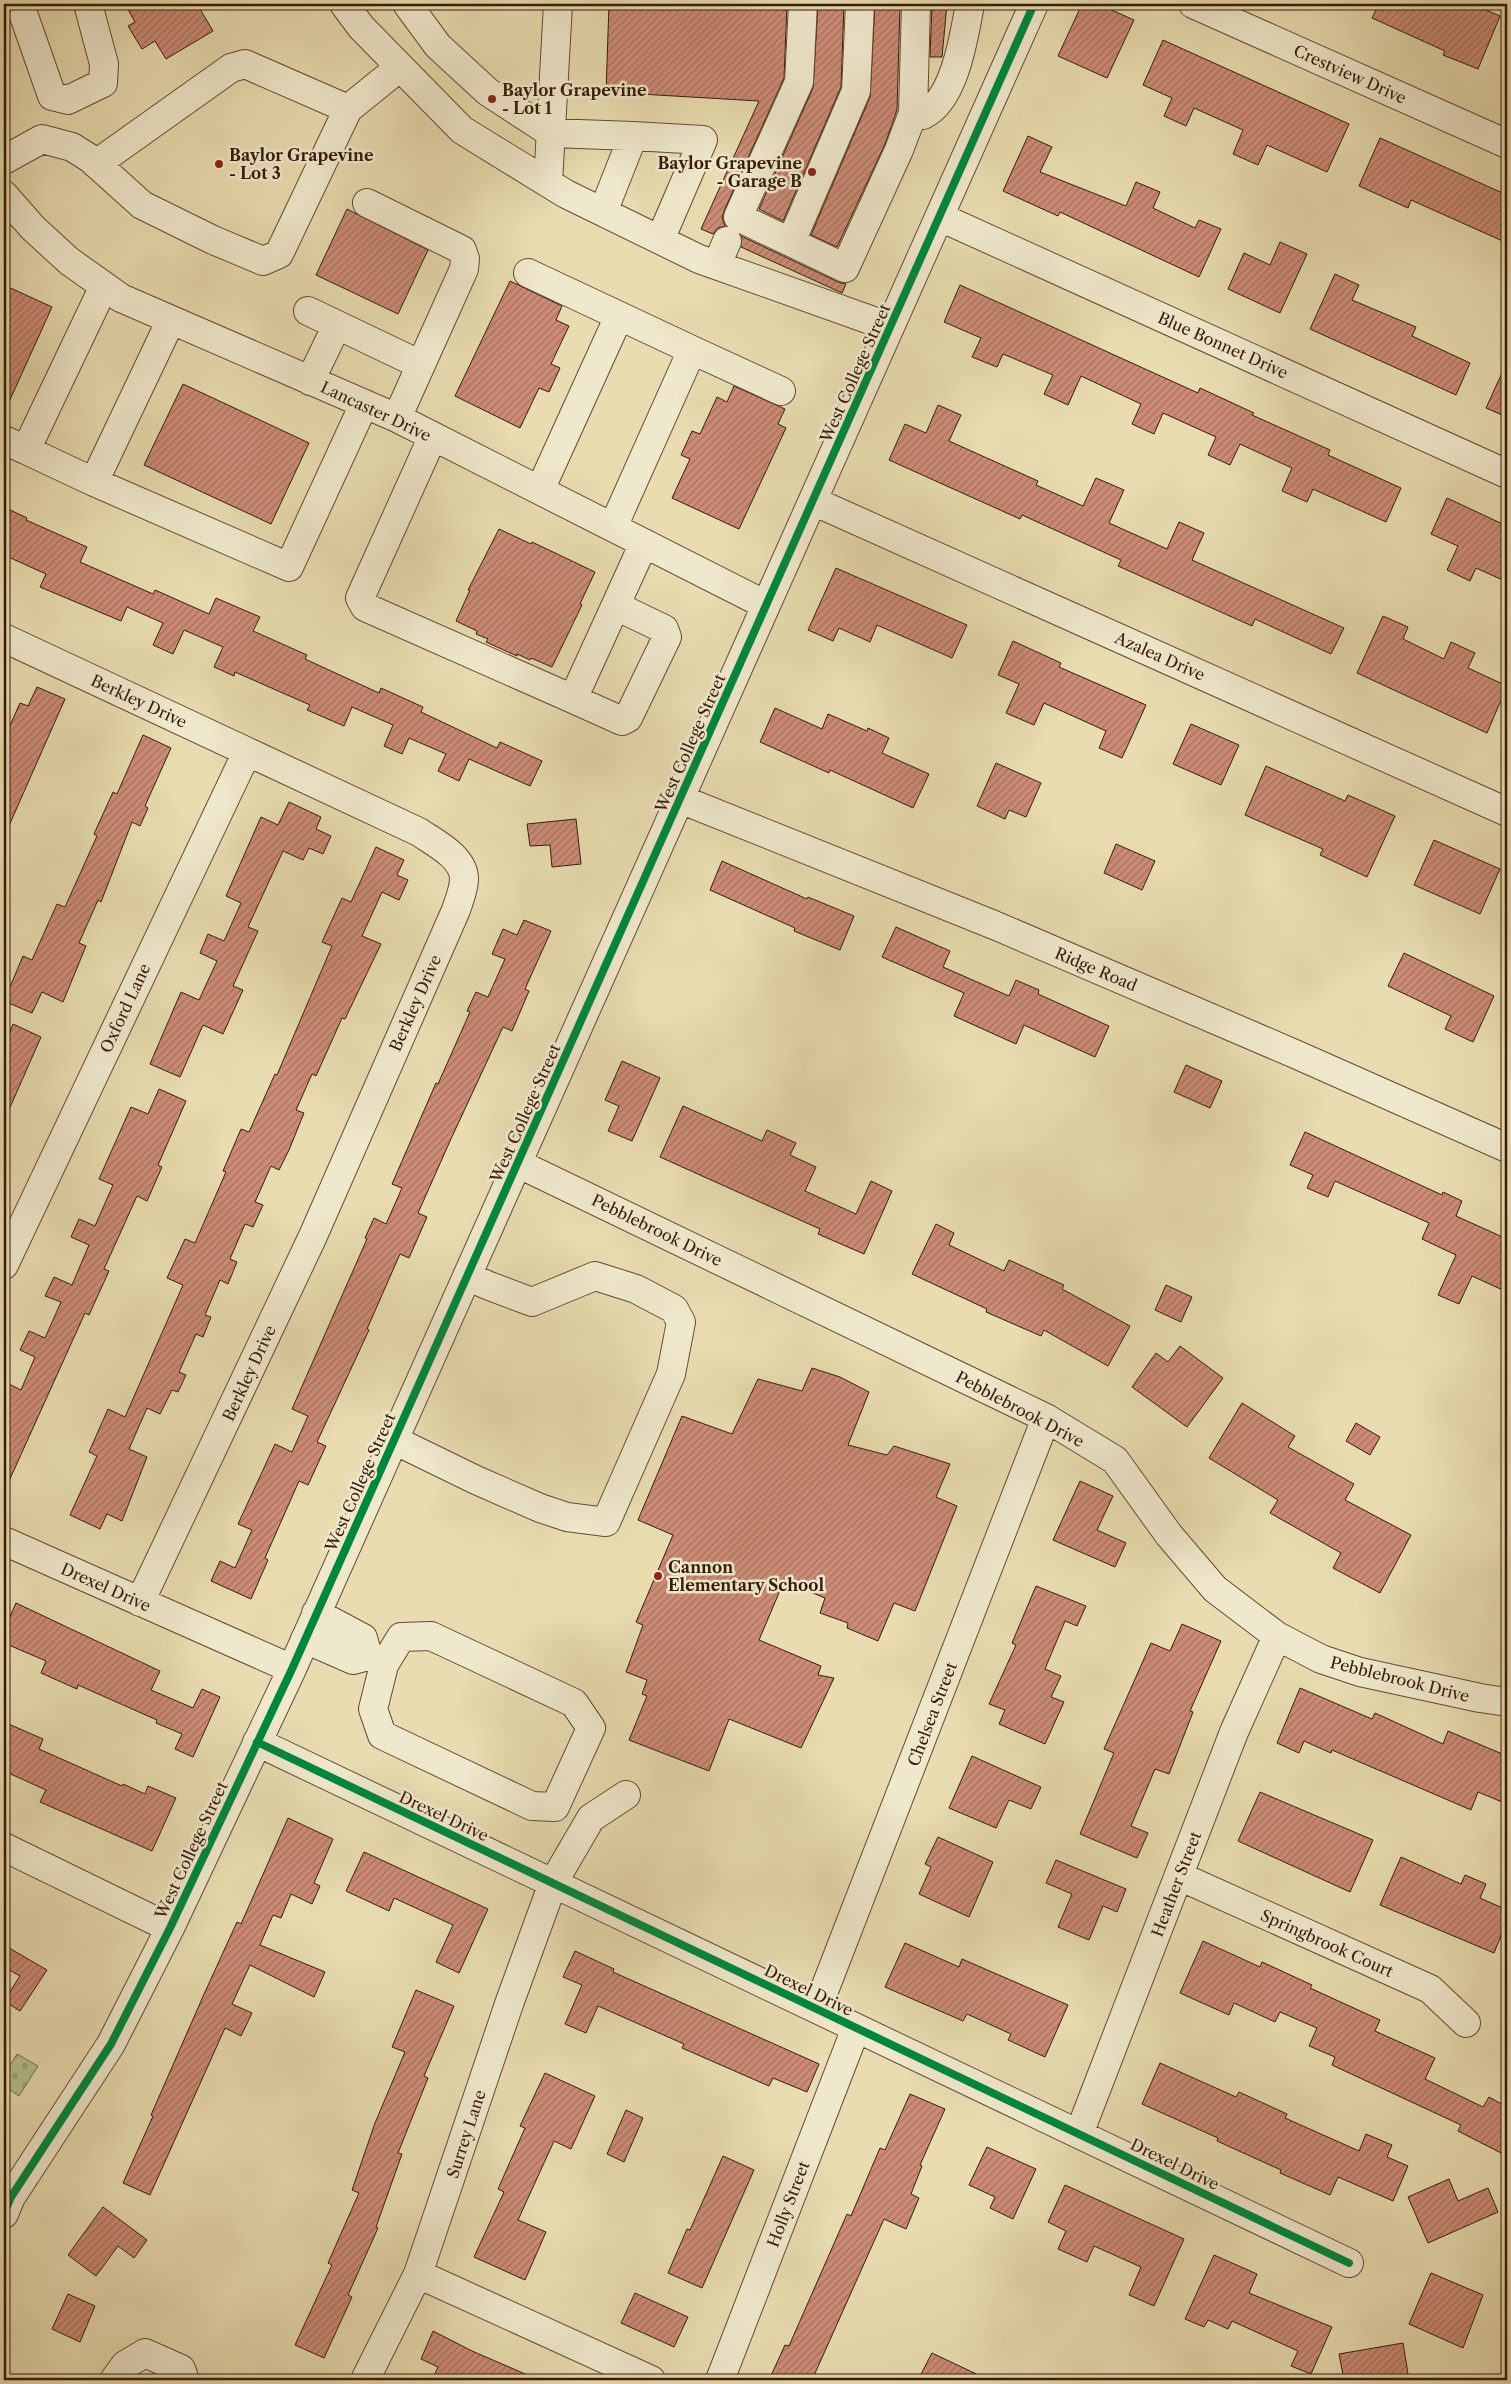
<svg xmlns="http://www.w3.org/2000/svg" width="1511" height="2384" font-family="'Libre Caslon Text',serif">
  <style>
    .cemetery { fill: url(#cemetery-stones); stroke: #766e4a }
    .building { fill: url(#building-hatch); stroke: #361b09 }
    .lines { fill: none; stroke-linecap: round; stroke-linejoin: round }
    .minor-casing { stroke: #624b33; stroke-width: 30 }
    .minor { stroke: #f0e8cc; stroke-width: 28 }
    .cycleway-casing { stroke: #f0e8cc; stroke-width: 11 }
    .cycleway { stroke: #00873e; stroke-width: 8 }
    .poi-dot { fill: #8f2418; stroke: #f0e8cc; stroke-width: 2 }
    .labels { text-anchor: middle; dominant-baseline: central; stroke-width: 5; stroke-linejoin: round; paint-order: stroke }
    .street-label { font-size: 16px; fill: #361b09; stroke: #f0e8cc }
    .poi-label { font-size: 16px; font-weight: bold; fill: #361b09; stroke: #f0e8cc; text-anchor: start }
  </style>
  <defs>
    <pattern id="cemetery-stones" width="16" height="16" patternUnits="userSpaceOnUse" patternTransform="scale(1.25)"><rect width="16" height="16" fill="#b6c08b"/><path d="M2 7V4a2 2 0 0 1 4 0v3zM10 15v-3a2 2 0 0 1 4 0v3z" fill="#9da477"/></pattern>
    <pattern id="building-hatch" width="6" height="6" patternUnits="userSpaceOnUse" patternTransform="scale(1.25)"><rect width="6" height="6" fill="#cd8c77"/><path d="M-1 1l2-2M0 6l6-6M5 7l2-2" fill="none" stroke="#a77260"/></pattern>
  </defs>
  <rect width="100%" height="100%" fill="#e8dcb0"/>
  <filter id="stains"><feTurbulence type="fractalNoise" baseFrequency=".004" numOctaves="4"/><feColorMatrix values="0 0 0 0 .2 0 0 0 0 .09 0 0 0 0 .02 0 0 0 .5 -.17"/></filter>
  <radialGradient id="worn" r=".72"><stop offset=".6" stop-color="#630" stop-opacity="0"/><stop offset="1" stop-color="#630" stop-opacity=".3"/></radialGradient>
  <!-- cemetery -->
  <path class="cemetery" d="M17 2054 38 2066 19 2096 4 2086V2075Z"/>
  <!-- building -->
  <path class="building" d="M125 4H197L213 31 166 59 155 41 142 49 128 26 135 22Z
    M609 4H787L784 78 724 211 722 218 725 226 718 228 713 234 701 229 759 101 606 92Z
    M818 4H844L841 87 783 221 759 209 813 88Z
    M875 4H900L897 110 885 144 837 247 811 235 870 97Z
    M932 4H947L942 57H930Z
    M1082 4H1098L1134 20 1107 78 1058 56Z
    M1379 4H1472L1500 16 1478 69 1443 55 1445 51 1372 18Z
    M1163 40 1349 124 1327 172 1267 145 1258 165 1233 154 1243 130 1194 108 1186 126 1164 116 1172 98 1143 85Z
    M1028 136 1052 147 1040 172 1126 206 1136 182 1160 192 1153 208 1195 228 1199 220 1221 229 1199 277 1060 212 1058 216 1003 191Z
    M1380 138 1507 195V243L1411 200 1408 208 1359 186Z
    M347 209 428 250 398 314 316 275Z
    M741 236 838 282 846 284 842 293 741 247Z
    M1280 242 1307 254 1280 313 1228 289 1244 253 1270 265Z
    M1335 274 1359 285 1352 300 1416 327 1412 336 1470 363 1456 395 1310 329Z
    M510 281 562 306 556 320 569 326 551 364 560 368 549 392 539 388 520 428 455 396Z
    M4 285 52 307 4 413Z
    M960 285 1198 393 1200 388 1254 413 1252 415 1330 450 1328 455 1401 488 1386 522 1313 489 1307 502 1282 491 1292 468 1240 444 1230 465 1208 455 1216 437 1163 413 1154 434 1132 424 1141 404 1081 376 1068 405 1044 394 1053 375 1003 354 997 367 972 357 981 338 944 322Z
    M1507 362V417L1486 408Z
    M183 384 309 443 271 524 144 465Z
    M734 386 785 409 778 424 786 428 739 529 672 498 690 459 681 455 692 431 700 434 717 397 727 402Z
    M938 405 961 415 949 441 1038 481 1036 485 1083 506 1096 478 1124 490 1109 523 1167 549 1179 522 1204 533 1192 560 1344 628 1331 654 1255 619 1252 626 1118 566 1121 560 1022 515 1020 519 889 460 905 424 926 433Z
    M1447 498 1507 526V582L1476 568 1470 581 1447 570 1458 546 1431 534Z
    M4 507 27 518 26 520 87 547 80 562 153 594 155 590 209 614 216 598 260 617 253 631 307 655 305 659 379 693 381 688 423 707 421 712 497 748 500 742 542 761 530 786 469 759 459 781 438 771 446 754 409 738 402 754 384 746 393 725 352 707 344 726 307 710 310 705 235 672 234 676 214 667 223 647 184 630 173 654 153 645 163 623 127 607 121 621 40 587 46 574 4 555Z
    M499 529 531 544 532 542 595 572 580 604 582 605 552 667 531 658 530 660 517 654V656L486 642 488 639 476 634 477 631 456 621 470 590H468Z
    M836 568 967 625 952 658 877 625 870 642 839 628 833 641 808 630Z
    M1383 616 1408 627 1403 639 1444 659 1451 642 1475 653 1468 668 1507 686 1487 733 1357 673Z
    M1013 641 1061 663 1059 667 1146 705 1122 758 1099 748 1106 731 1044 703 1034 725 1006 713 1019 684 998 675Z
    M37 687 65 699 4 837V739L20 703 28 706Z
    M775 708 822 729 828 714 867 731 868 728 889 738 882 753 929 774 913 808 830 770 829 773 760 742Z
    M1191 724 1239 745 1221 785 1173 764Z
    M143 735 171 748 145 806 148 808 140 826 132 822 101 902 98 900 79 943 86 946 63 1002 42 992 32 1013 4 1001 23 956 32 960 57 904 65 907 97 836 94 834 113 792 117 794Z
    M996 763 1041 783 1026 817 1009 810 1005 819 977 806Z
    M1266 766 1345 801 1348 795 1395 816 1367 877 1320 855 1323 849 1245 815Z
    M289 802 321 817 316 829 331 836 323 854 309 848 303 860 283 851 248 927 258 931 233 986 243 990 223 1034 203 1025 180 1077 150 1064 181 992 199 1000 217 961 200 953 208 934 224 941 241 903 226 896 261 817 278 825Z
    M576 819 581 864 552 867 550 845 530 846 527 824Z
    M1434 840 1500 869 1480 914 1414 885Z
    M1116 844 1155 861 1142 890 1104 873Z
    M376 847 404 860 397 875 408 880 399 900 382 892 362 936 381 944 345 1019 342 1018 316 1076 312 1074 296 1110 304 1113 289 1150 279 1170 271 1166 255 1202 263 1205 253 1227 245 1224 230 1259 237 1262 228 1284 220 1280 205 1315 211 1317 203 1337 196 1334 179 1372 186 1375 178 1392 172 1390 160 1414 147 1408 129 1449 147 1457 122 1521 107 1514 100 1529 70 1515 97 1456 89 1452 108 1409 125 1417 183 1285 167 1278 185 1239 195 1243 226 1172 223 1171 241 1129 249 1132 275 1074 277 1075 332 946 322 942 342 898 351 902Z
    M722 861 807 899 808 897 854 916 840 950 794 931 795 928 710 890Z
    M524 920 551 931 525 989 529 991 512 1031 503 1027 450 1141 418 1213 427 1217 409 1258 400 1254 367 1329 369 1330 317 1442 326 1446 308 1485 299 1481 265 1558 268 1560 251 1599 211 1581 220 1561 235 1568 252 1530 238 1524 275 1444 292 1452 308 1416 292 1409 367 1239 365 1238 374 1218 386 1224 402 1188 392 1184 436 1083 438 1084 470 1012 467 1011 476 992 488 997 505 959 492 954 503 929 517 935Z
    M896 927 950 951 943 967 1009 996 1016 980 1039 990 1038 994 1109 1026 1095 1057 1024 1025 1016 1044 954 1016 964 993 882 957Z
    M1404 953 1494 996 1473 1042 1445 1029 1451 1016 1388 986Z
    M13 1024 41 1037 4 1121V1046Z
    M622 1061 660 1078 632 1141 608 1131 619 1106 605 1100Z
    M1186 1065 1222 1081 1210 1108 1174 1092Z
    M159 1089 186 1101 158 1165 162 1167 147 1201 137 1196 104 1269 109 1271 89 1315 85 1313 4 1492V1395L9 1384 21 1390 35 1357 20 1350 29 1331 45 1338 61 1302 45 1296 54 1277 72 1285 89 1245 71 1237 79 1219 95 1226 113 1185 99 1179 131 1107 148 1114Z
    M683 1106 762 1141 767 1130 796 1143 790 1155 816 1167 805 1191 856 1214 871 1181 892 1191 864 1254 818 1234 820 1229 660 1157Z
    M1305 1132 1442 1195 1443 1192 1462 1201 1456 1216 1507 1239V1292L1472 1276 1459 1304 1438 1295 1456 1255 1422 1239 1429 1223 1335 1181 1328 1197 1307 1188 1313 1175 1290 1165Z
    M936 1224 954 1233 949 1245 1004 1271 1009 1260 1064 1285 1062 1289 1130 1326 1108 1366 1044 1330 1041 1336 986 1312 987 1309 912 1274Z
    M1166 1285 1192 1297 1181 1322 1155 1310Z
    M1180 1346 1223 1378 1187 1427 1132 1387 1156 1353 1168 1362Z
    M812 1368 840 1377 869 1392 848 1445 887 1455 894 1446 950 1464 936 1497 957 1506 915 1611 894 1603 878 1641 847 1628 848 1623 820 1613 825 1598 784 1581 759 1640 821 1666 818 1675 834 1678 801 1748 729 1719 709 1771 629 1740 647 1696 642 1694 647 1680 626 1672 643 1625 636 1622 673 1535 638 1520 682 1416 732 1434 758 1379 802 1391Z
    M1242 1403 1295 1436 1288 1447 1354 1484 1345 1500 1411 1535 1380 1593 1333 1568 1341 1553 1270 1513 1278 1500 1209 1458Z
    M1356 1423 1380 1437 1370 1455 1346 1441Z
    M1080 1481 1113 1496 1097 1530 1126 1543 1115 1567 1053 1540Z
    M1036 1586 1086 1606 1077 1626 1065 1621 1045 1669 1061 1676 1051 1697 1064 1702 1045 1744 999 1724 1005 1710 989 1704 1016 1645 1012 1643Z
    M16 1603 160 1671 151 1690 193 1708 202 1689 220 1697 193 1757 175 1749 182 1734 156 1723 157 1720 78 1685 77 1689 41 1673 46 1661 4 1643V1630Z
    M1182 1624 1221 1641 1190 1711 1193 1712 1169 1774 1155 1769 1131 1826 1148 1833 1137 1858 1080 1834 1114 1753 1104 1749 1151 1643 1170 1651Z
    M1300 1688 1372 1719 1375 1713 1443 1744 1448 1731 1507 1756V1804L1478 1792 1471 1810 1332 1750 1331 1753 1304 1741 1299 1753 1277 1743Z
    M4 1722 43 1739 39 1749 122 1786 123 1784 145 1794 148 1786 176 1798 152 1851 40 1802 46 1790 4 1771Z
    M972 1756 1041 1787 1031 1809 1009 1800 996 1828 949 1808Z
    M1260 1792 1373 1840 1350 1892 1238 1841Z
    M288 1818 333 1839 314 1883 320 1886 312 1904 291 1894 281 1918 273 1915 260 1945 325 1972 314 1997 250 1965 232 2004 252 2013 241 2036 225 2028 150 2195 123 2183 153 2116 151 2115 205 1992 237 1922 241 1924Z
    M938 1837 993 1862 969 1917 919 1894 931 1867 925 1864Z
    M364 1852 488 1909 459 1973 436 1962 453 1925 394 1898 389 1911 346 1891Z
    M1401 1857 1461 1884 1465 1875 1486 1884 1480 1898 1507 1910V1921L1494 1953 1380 1905Z
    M1056 1860 1126 1889 1117 1912 1103 1906 1089 1940 1058 1927 1072 1894 1046 1883Z
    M1203 1941 1260 1967 1262 1962 1312 1985 1310 1988 1380 2020 1375 2031 1435 2058 1425 2079 1483 2107 1489 2097 1507 2107V2156L1458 2131 1461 2125 1332 2065 1335 2057 1309 2046 1317 2028 1280 2012 1275 2022 1234 2003 1229 2015 1180 1993Z
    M905 1943 959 1967 962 1959 1068 2005 1045 2057 1008 2040 1011 2034 967 2014 963 2021 885 1987Z
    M4 1945 47 1970 20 2011 4 2001 20 1976 4 1967Z
    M575 1951 614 1969 613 1972 819 2064 807 2092 773 2078 769 2086 682 2048 684 2044 598 2006 586 2033 565 2024 582 1985 563 1977Z
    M416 1990 454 2006 424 2076 428 2078 398 2153 402 2154 376 2227 378 2228 348 2295 352 2297 324 2358 295 2345 332 2265 328 2263 359 2193 352 2190 375 2123 405 2052 392 2047Z
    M1160 2063 1236 2097 1239 2092 1287 2114 1285 2118 1359 2151 1366 2134 1392 2145 1387 2157 1408 2166 1393 2201 1338 2177 1330 2195 1280 2173 1281 2170 1217 2141 1218 2138 1142 2104Z
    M545 2073 595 2096 571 2149 554 2141 518 2220 546 2232 525 2280 474 2257 504 2192 498 2189 525 2128 520 2126Z
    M910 2094 945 2109 920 2165 922 2166 911 2194 919 2198 906 2229 884 2219 812 2380H769L785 2345 789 2346 847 2214 851 2216 880 2148 885 2150Z
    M626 2110 643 2118 624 2162 607 2154Z
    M987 2147 1036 2169 1013 2219 990 2208 995 2197 969 2185Z
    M723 2156 754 2170 702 2288 668 2273 687 2229 690 2230Z
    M1449 2179 1458 2201 1488 2188 1498 2212 1428 2243 1408 2197Z
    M1065 2185 1184 2239 1154 2306 1129 2295 1141 2267 1094 2246 1087 2262 1058 2249 1066 2231 1048 2222Z
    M103 2207 147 2240 134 2258 118 2246 96 2276 68 2255Z
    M1214 2255 1257 2274 1249 2293 1332 2327 1311 2374 1291 2366 1298 2351 1232 2321 1228 2329 1208 2320 1204 2327 1185 2319Z
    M1431 2273 1483 2295 1463 2348 1409 2324Z
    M635 2293 688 2317 674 2347 621 2323Z
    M68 2294 95 2306 80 2342 52 2329Z
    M433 2331 472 2351 539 2380H432L438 2367 421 2359Z
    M1403 2343 1409 2380H1344L1339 2354Z
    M932 2353 989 2380H918Z"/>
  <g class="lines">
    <defs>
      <path id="minor" d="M344 4 361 27 462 130 566 194 699 259 890 327
        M407 4 438 46 488 92 551 133 633 136
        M803 4 799 82 738 217 845 268 899 150 913 113 916 4
        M1193 4 1507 144
        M24 16 52 96 68 100 103 83 104 64 88 4
        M923 115C955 100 964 36 970 4
        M4 160 42 139 72 147 91 159 142 205 213 240 263 261 279 254 348 109 400 67
        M96 164 231 68 245 64 348 109
        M548 183 558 4
        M4 195 33 228 69 261 121 298 397 418 766 605
        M367 203 462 250 465 259 464 269 397 418
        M603 212 633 136 703 140 660 240
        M940 217 1507 474
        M791 242 856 91 860 4
        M717 265 727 241
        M528 273 692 350
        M308 311 421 365
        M171 320 94 482 289 567 364 404
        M310 381 337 325
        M433 436 360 598 365 607 573 699 644 543
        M4 440 26 450 104 286
        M26 450 94 482
        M540 490 619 316
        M813 501 1507 812
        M613 527 692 350 781 391
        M4 638 419 832C435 843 464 857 464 879 464 889 459 901 456 910L313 1236 140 1602
        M573 699 622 721 628 718 667 637 664 629 616 606
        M680 799 994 925 1295 1054 1507 1148
        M517 1163 1046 1418 1115 1460 1169 1535 1215 1589 1277 1636 1321 1659 1360 1672 1480 1698 1507 1702
        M4 1265 247 752
        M394 1440 476 1480 540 1508 567 1517 606 1522 671 1374 681 1322 674 1309 636 1289 595 1276 532 1302 487 1285 467 1276
        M4 1541 292 1669
        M431 1636 574 1703 591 1728 555 1807 532 1806 382 1735 373 1709 384 1665 401 1637Z
        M305 1639 353 1660 368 1656 363 1638 316 1613
        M257 1742 1349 2263
        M4 1847 170 1928
        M1179 1876 1430 1989 1466 2023
        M817 2009 1046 1418
        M1079 2134 1234 1732 1277 1636
        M4 2214 11 2197 111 2044 170 1928 292 1669 1034 4
        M418 2274 651 2380
        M114 2380 125 2365 145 2353 181 2369 185 2380
        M365 2380 418 2274 509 2004 553 1883 591 1818 626 1795
        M720 2380 856 2028"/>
    </defs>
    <!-- minor casing -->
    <use href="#minor" class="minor-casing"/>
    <!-- minor -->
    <use href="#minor" class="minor"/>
    <defs>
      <path id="cycleway" d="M257 1742 1349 2263
        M4 2214 11 2197 111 2044 170 1928 292 1669 1034 4"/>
    </defs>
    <!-- cycleway casing -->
    <use href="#cycleway" class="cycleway-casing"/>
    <!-- cycleway -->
    <use href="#cycleway" class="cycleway"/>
  </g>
  <!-- markers -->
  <g class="poi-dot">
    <circle cx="492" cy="99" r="5"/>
    <circle cx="219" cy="164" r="5"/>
    <circle cx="812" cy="172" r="5"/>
    <circle cx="658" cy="1576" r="5"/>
  </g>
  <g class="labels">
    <!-- street labels -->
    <g class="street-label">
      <text transform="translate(1350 74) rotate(24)">Crestview Drive</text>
      <text transform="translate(1223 345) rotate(24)">Blue Bonnet Drive</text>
      <text transform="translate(855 373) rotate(-66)">West College Street</text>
      <text transform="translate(376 411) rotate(25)">Lancaster Drive</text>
      <text transform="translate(1160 656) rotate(24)">Azalea Drive</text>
      <text transform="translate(139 701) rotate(25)">Berkley Drive</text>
      <text transform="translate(690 743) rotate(-66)">West College Street</text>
      <text transform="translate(1096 969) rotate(23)">Ridge Road</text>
      <text transform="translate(415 1003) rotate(-66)">Berkley Drive</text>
      <text transform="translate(125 1008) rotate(-65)">Oxford Lane</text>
      <text transform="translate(525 1113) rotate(-66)">West College Street</text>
      <text transform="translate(657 1230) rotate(26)">Pebblebrook Drive</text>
      <text transform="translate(249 1373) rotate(-65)">Berkley Drive</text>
      <text transform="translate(1020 1409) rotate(28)">Pebblebrook Drive</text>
      <text transform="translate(360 1482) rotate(-66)">West College Street</text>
      <text transform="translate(106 1587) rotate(24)">Drexel Drive</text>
      <text transform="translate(1400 1679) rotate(14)">Pebblebrook Drive</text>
      <text transform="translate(932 1714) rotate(-69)">Chelsea Street</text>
      <text transform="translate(444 1816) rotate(25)">Drexel Drive</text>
      <text transform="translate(191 1850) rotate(-65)">West College Street</text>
      <text transform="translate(1176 1884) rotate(-69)">Heather Street</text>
      <text transform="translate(1327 1943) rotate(24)">Springbrook Court</text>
      <text transform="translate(809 1990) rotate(26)">Drexel Drive</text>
      <text transform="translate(466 2134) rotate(-72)">Surrey Lane</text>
      <text transform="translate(1175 2164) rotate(26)">Drexel Drive</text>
      <text transform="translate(788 2204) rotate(-69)">Holly Street</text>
    </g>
    <!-- poi labels -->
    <g class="poi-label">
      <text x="502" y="90">Baylor Grapevine<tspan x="502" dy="18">- Lot 1</tspan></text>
      <text x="229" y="155">Baylor Grapevine<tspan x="229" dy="18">- Lot 3</tspan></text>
      <text x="802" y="163" text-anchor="end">Baylor Grapevine<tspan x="802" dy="18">- Garage B</tspan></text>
      <text x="668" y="1567">Cannon<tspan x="668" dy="18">Elementary School</tspan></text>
    </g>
  </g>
  <!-- margin -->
  <rect width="1511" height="2384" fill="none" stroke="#e8dcb0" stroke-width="20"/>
  <rect x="5" y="5" width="1501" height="2374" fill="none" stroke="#361b09" stroke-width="2.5"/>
  <rect x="10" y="10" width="1491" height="2364" fill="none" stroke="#361b09"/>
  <rect width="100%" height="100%" filter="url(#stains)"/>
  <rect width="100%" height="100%" fill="url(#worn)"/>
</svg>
